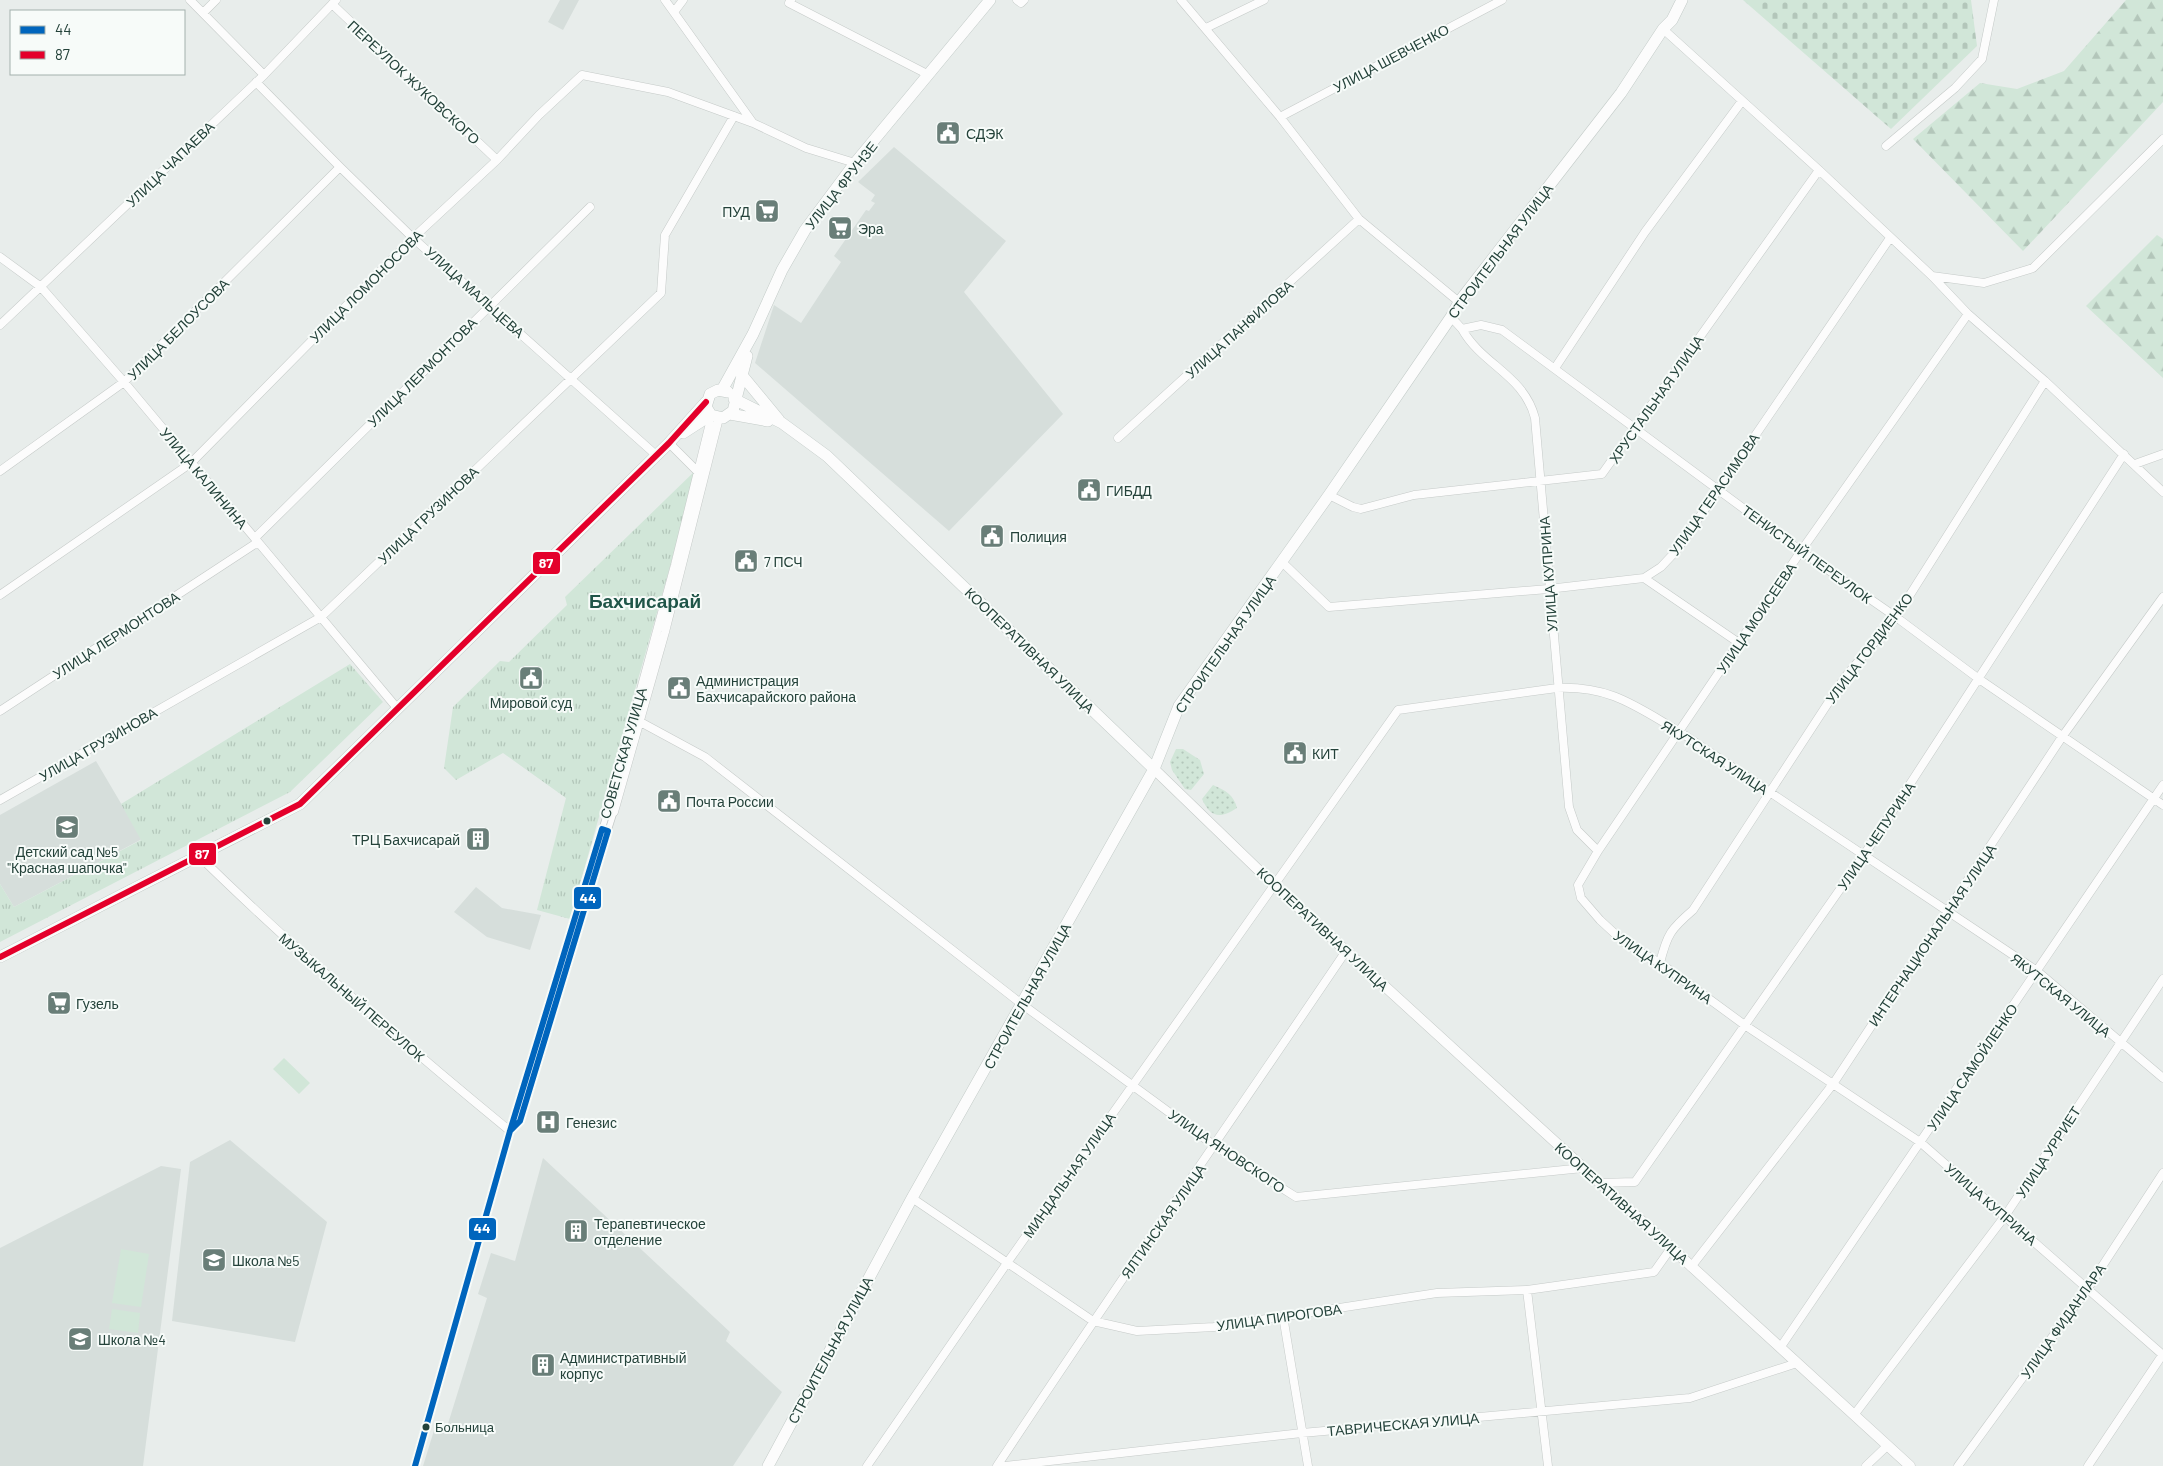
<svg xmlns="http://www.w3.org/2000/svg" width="2163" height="1466" font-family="Barlow,sans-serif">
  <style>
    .built { fill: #d6dedb }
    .grass { fill: url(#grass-dots) }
    .forest { fill: url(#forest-firs) }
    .cemetery { fill: url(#cemetery-stones) }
    .park { fill: url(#park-tufts) }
    .garden { fill: #d1e6d8 }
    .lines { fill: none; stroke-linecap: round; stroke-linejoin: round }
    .pedestrian-casing { stroke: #c5cac8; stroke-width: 7 }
    .minor-casing { stroke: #c5cac8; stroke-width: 9 }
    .tertiary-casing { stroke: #c5cac8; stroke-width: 11 }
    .secondary-casing { stroke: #c3cbc8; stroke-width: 12 }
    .pedestrian { stroke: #fcfcfc; stroke-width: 5.5 }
    .minor { stroke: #fcfcfc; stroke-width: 8 }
    .tertiary { stroke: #fcfcfc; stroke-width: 10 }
    .secondary { stroke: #fcfcfc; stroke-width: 11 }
    .bus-1-casing { stroke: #f7fbf9; stroke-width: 10 }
    .bus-2-casing { stroke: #f7fbf9; stroke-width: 10 }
    .bus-1 { stroke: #0065bd; stroke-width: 6 }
    .bus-2 { stroke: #e4002b; stroke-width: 6 }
    .bus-dot { fill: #24423a; stroke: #f7fbf9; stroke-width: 2 }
    .labels { text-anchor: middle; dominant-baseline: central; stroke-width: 4; stroke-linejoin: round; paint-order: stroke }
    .bus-label { font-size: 13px; fill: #24423a; stroke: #f7fbf9; text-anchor: start }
    .street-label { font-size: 14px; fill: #24423a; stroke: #f7fbf9 }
    .poi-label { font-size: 14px; fill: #24423a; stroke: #f7fbf9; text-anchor: start }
    .district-label { font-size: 19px; font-weight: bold; fill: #1f5548; stroke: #f7fbf9 }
    .line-badge { stroke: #f7fbf9; stroke-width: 2 }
    .badge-label { font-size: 14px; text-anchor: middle; font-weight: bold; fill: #fff }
  </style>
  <defs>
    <pattern id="grass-dots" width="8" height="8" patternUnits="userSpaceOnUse" patternTransform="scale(1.25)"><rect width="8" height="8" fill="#d1e6d8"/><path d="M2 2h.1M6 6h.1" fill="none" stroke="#b3c6ba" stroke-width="1.8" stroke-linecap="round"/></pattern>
    <pattern id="forest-firs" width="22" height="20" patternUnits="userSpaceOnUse" patternTransform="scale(1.25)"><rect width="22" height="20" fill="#d1e6d8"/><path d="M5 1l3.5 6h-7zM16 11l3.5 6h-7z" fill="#b3c6ba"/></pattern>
    <pattern id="cemetery-stones" width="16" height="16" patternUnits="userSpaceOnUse" patternTransform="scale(1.25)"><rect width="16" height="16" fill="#d1e6d8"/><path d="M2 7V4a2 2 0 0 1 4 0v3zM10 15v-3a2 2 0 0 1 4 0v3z" fill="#b3c6ba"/></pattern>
    <pattern id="park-tufts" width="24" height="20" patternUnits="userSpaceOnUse" patternTransform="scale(1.25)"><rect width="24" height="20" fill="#d1e6d8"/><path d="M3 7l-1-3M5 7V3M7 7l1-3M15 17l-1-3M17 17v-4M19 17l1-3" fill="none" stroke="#b3c6ba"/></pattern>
  </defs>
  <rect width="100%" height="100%" fill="#e8edeb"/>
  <!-- built -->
  <path class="built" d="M560 0H579L563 30 548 22Z
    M894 147 1006 241 964 292 1063 414 949 531 755 363 774 305 801 323 841 262 834 256 866 210 869 211 875 203 871 201 875 195 858 182Z
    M96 761 142 839 14 907 0 884V815Z
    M476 887 502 908 541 915 530 950 487 937 454 912Z
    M230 1140 327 1222 295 1342 172 1321 190 1162Z
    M543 1158 730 1332 726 1341 782 1392 733 1466H423L436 1424 447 1427 487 1298 478 1294 491 1253 515 1261Z
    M161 1166 181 1169 143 1466H0V1248Z"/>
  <!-- grass -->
  <path class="grass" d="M1176 749H1183L1200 760 1204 774 1191 790 1185 789 1172 770 1170 762Z
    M1213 785C1225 790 1234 795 1237 808 1220 819 1211 818 1202 799Z"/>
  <!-- forest -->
  <path class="forest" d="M2126 0H2163V102L2023 251 1913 139 1980 83 2017 89 2064 71Z
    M2157 235 2163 239V378L2086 306Z"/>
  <!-- cemetery -->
  <path class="cemetery" d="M1743 0H1971L1977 46 1891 129Z"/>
  <!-- park -->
  <path class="park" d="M698 468 570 919 537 910 566 798 503 753 456 780 444 768 453 707 500 661 509 662 567 605 565 597Z
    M350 664 383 702 290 792 0 942V884L14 907 141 840 121 804Z"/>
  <!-- garden -->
  <path class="garden" d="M284 1058 310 1083 299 1094 273 1069Z
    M121 1249 149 1254 141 1307 112 1303Z
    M112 1309 140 1313 138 1333 109 1329Z"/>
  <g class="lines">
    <defs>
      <path id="pedestrian" d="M602 829 608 810
        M608 831 614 812"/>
      <path id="minor" d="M190 0 264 75
        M665 0 753 123 806 148 855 163
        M791 0 789 3 929 75
        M1017 0 1021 3 1024 0
        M1181 0 1280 117 1359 219 1459 302
        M332 4 497 160
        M674 12 683 0
        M203 13 216 0
        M1206 28 1264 0
        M1663 29 1819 170 1932 276 1968 314 2045 381 2163 492
        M256 82 340 167 413 238 656 455
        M1280 117 1502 0
        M1886 146 1955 88 1982 59 1994 0
        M0 257 41 287 124 382 397 708
        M1932 276 1984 283 2033 268 2163 139
        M1451 317 1462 329 1481 325 1502 330 1801 551 1896 617 1979 679 2163 805
        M0 325 264 75 336 0
        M1462 329C1482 365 1524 375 1535 418L1569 807 1577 830 1598 851 1578 885 1581 898 1600 920 1626 944 1660 963 1746 1026 1920 1142 2163 1355
        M1555 368 1645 232 1742 101
        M708 414 710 423 675 565 608 810 614 812 665 632 719 418
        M1118 438 1359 219
        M669 443 699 473
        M2135 464 2163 454
        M0 471 124 382 340 167
        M1329 495 1353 507 1361 509 1414 495 1602 474 1819 170
        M255 538 590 207
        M1282 562 1329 607 1548 589 1644 578 1661 567 1677 550 1890 238
        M1644 578 1739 643
        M0 595 191 463 413 238 497 160 539 115 582 75 668 92 753 123
        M0 711 258 542
        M633 718 705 757 1023 1005 1215 1146 1296 1197 1583 1168
        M0 800 321 617 661 293 665 235 734 116
        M1598 851 1801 551 1968 314
        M200 857C299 954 403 1043 510 1131
        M1660 963C1667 934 1671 929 1693 910L1845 677 1896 617 2045 381
        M1599 1183 1635 1182 1864 855 2124 454
        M912 1198 1093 1321 1137 1331 1214 1327 1437 1293 1527 1290 1654 1272 1671 1248
        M1691 1267 1833 1084 2062 737 2163 597
        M1527 1290 1548 1466
        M1283 1316 1308 1466
        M1780 1348 2163 785
        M1854 1415 2005 1216 2163 979
        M415 1466 510 1131 602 829 608 831 520 1121 510 1131
        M867 1466 1007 1263 1398 710 1557 688C1611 686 1635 706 1680 732L2037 971 2163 1078
        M997 1466C1111 1293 1230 1123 1346 951
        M1005 1466 1302 1433 1690 1398 1797 1363
        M1866 1466 1887 1446
        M1958 1466 2088 1288 2163 1173
        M2088 1466 2163 1354"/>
      <path id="tertiary" d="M1154 769 1275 886 1910 1466"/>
      <path id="secondary" d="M741 374 779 420
        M722 390 753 334 782 270 805 230 855 163 990 0
        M728 392 718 390 710 394 706 407 711 415 723 418 733 411 747 356
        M734 399 782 423 827 456 1154 769
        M730 414 768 421
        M683 433 711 415
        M0 957 300 804 669 443 706 402
        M768 1466 912 1198 1154 769 1179 706 1329 495 1451 317 1459 302 1621 93 1663 29 1672 20 1682 0"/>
    </defs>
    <!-- pedestrian casing -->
    <use href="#pedestrian" class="pedestrian-casing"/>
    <!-- minor casing -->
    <use href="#minor" class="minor-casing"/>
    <!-- tertiary casing -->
    <use href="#tertiary" class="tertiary-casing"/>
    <!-- secondary casing -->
    <use href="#secondary" class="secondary-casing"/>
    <!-- pedestrian -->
    <use href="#pedestrian" class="pedestrian"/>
    <!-- minor -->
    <use href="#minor" class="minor"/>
    <!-- tertiary -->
    <use href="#tertiary" class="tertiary"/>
    <!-- secondary -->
    <use href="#secondary" class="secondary"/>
    <defs>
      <path id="bus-1" d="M415 1466 510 1131 602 829 608 831 520 1121 510 1131"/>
      <path id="bus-2" d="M0 957 300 804 669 443 706 402"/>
    </defs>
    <!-- bus-1 casing -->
    <use href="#bus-1" class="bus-1-casing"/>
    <!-- bus-2 casing -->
    <use href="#bus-2" class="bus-2-casing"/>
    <!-- bus-1 -->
    <use href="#bus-1" class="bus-1"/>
    <!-- bus-2 -->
    <use href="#bus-2" class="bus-2"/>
  </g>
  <!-- icons -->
  <defs>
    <symbol id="civic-square" viewBox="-11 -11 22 22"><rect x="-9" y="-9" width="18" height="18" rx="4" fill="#697e78" stroke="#f7fbf9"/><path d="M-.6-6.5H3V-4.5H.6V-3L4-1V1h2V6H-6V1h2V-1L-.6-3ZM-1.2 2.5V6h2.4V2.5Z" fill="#fff"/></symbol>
    <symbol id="supermarket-square" viewBox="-11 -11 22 22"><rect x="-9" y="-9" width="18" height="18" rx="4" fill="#697e78" stroke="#f7fbf9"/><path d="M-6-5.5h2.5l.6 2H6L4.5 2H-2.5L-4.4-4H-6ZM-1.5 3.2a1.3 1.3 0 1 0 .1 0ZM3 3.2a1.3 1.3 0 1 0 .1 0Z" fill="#fff"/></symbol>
    <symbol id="school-square" viewBox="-11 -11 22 22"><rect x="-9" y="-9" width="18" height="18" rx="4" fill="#697e78" stroke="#f7fbf9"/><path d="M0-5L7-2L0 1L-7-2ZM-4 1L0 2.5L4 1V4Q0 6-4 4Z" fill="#fff"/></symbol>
    <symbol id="building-square" viewBox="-11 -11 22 22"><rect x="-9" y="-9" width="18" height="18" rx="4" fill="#697e78" stroke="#f7fbf9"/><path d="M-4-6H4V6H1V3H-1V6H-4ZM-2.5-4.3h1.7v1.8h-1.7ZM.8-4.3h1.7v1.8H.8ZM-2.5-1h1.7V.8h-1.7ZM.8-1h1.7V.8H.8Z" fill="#fff"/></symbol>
    <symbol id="hospital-square" viewBox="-11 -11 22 22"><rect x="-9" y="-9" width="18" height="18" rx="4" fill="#697e78" stroke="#f7fbf9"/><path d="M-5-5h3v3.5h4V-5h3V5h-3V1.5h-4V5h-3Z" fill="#fff"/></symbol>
  </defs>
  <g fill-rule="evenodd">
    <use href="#civic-square" x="934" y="119" width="28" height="28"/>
    <use href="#supermarket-square" x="753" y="197" width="28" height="28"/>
    <use href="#supermarket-square" x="826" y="214" width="28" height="28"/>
    <use href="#civic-square" x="1075" y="476" width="28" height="28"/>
    <use href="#civic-square" x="978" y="522" width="28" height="28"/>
    <use href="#civic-square" x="732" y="547" width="28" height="28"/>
    <use href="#civic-square" x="517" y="664" width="28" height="28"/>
    <use href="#civic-square" x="665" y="674" width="28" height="28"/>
    <use href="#civic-square" x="1281" y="739" width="28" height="28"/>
    <use href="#civic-square" x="655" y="787" width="28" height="28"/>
    <use href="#school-square" x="53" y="813" width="28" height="28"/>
    <use href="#building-square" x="464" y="825" width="28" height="28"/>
    <use href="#supermarket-square" x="45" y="989" width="28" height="28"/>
    <use href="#hospital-square" x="534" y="1108" width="28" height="28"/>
    <use href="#building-square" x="562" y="1217" width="28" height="28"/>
    <use href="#school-square" x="200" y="1246" width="28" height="28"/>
    <use href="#school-square" x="66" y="1325" width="28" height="28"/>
    <use href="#building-square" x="529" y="1351" width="28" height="28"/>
  </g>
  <!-- markers -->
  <g class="bus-dot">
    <circle cx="267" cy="821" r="4.5"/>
    <circle cx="426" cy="1427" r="4.5"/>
  </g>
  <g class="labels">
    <!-- bus labels -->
    <g class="bus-label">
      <text x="435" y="1427">Больница</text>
    </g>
    <!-- street labels -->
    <g class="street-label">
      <text transform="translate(1391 58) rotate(-28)">УЛИЦА ШЕВЧЕНКО</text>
      <text transform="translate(414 82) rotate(43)">ПЕРЕУЛОК ЖУКОВСКОГО</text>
      <text transform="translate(170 164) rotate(-44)">УЛИЦА ЧАПАЕВА</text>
      <text transform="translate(841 185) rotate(-52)">УЛИЦА ФРУНЗЕ</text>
      <text transform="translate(1500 251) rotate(-53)">СТРОИТЕЛЬНАЯ УЛИЦА</text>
      <text transform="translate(366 286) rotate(-45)">УЛИЦА ЛОМОНОСОВА</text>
      <text transform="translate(475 292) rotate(42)">УЛИЦА МАЛЬЦЕВА</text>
      <text transform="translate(178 329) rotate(-45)">УЛИЦА БЕЛОУСОВА</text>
      <text transform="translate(1239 329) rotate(-42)">УЛИЦА ПАНФИЛОВА</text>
      <text transform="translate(422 372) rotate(-45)">УЛИЦА ЛЕРМОНТОВА</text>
      <text transform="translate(1656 399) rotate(-55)">ХРУСТАЛЬНАЯ УЛИЦА</text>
      <text transform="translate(204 478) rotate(50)">УЛИЦА КАЛИНИНА</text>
      <text transform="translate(1714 494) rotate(-55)">УЛИЦА ГЕРАСИМОВА</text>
      <text transform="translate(428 515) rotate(-44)">УЛИЦА ГРУЗИНОВА</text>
      <text transform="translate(1807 554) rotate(36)">ТЕНИСТЫЙ ПЕРЕУЛОК</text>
      <text transform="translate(1548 574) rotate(-94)">УЛИЦА КУПРИНА</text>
      <text transform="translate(1756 618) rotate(-56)">УЛИЦА МОИСЕЕВА</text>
      <text transform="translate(116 635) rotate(-33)">УЛИЦА ЛЕРМОНТОВА</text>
      <text transform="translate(1225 644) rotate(-55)">СТРОИТЕЛЬНАЯ УЛИЦА</text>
      <text transform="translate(1869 648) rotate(-53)">УЛИЦА ГОРДИЕНКО</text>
      <text transform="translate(1030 650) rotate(44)">КООПЕРАТИВНАЯ УЛИЦА</text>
      <text transform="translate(98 744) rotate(-30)">УЛИЦА ГРУЗИНОВА</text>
      <text transform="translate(623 753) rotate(-74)">СОВЕТСКАЯ УЛИЦА</text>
      <text transform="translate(1715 757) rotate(33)">ЯКУТСКАЯ УЛИЦА</text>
      <text transform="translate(1876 836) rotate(-56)">УЛИЦА ЧЕПУРИНА</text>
      <text transform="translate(1323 929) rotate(43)">КООПЕРАТИВНАЯ УЛИЦА</text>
      <text transform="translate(1932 935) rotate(-56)">ИНТЕРНАЦИОНАЛЬНАЯ УЛИЦА</text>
      <text transform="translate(1663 967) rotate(35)">УЛИЦА КУПРИНА</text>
      <text transform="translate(2061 995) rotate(39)">ЯКУТСКАЯ УЛИЦА</text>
      <text transform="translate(1027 996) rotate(-61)">СТРОИТЕЛЬНАЯ УЛИЦА</text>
      <text transform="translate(352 997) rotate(41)">МУЗЫКАЛЬНЫЙ ПЕРЕУЛОК</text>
      <text transform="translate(1972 1067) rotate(-56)">УЛИЦА САМОЙЛЕНКО</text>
      <text transform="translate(1227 1151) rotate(34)">УЛИЦА ЯНОВСКОГО</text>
      <text transform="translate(2048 1152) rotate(-57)">УЛИЦА УРРИЕТ</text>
      <text transform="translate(1069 1175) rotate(-55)">МИНДАЛЬНАЯ УЛИЦА</text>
      <text transform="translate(1622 1203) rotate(42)">КООПЕРАТИВНАЯ УЛИЦА</text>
      <text transform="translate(1991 1204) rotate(41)">УЛИЦА КУПРИНА</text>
      <text transform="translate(1163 1221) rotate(-55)">ЯЛТИНСКАЯ УЛИЦА</text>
      <text transform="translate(1279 1317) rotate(-8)">УЛИЦА ПИРОГОВА</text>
      <text transform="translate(2063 1321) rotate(-55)">УЛИЦА ФИДАНЛАРА</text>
      <text transform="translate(830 1350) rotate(-62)">СТРОИТЕЛЬНАЯ УЛИЦА</text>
      <text transform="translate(1403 1424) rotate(-5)">ТАВРИЧЕСКАЯ УЛИЦА</text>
    </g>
    <!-- poi labels -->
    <g class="poi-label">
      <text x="966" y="133">СДЭК</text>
      <text x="750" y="211" text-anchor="end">ПУД</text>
      <text x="858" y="228">Эра</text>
      <text x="1106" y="490">ГИБДД</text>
      <text x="1010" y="536">Полиция</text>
      <text x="764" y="561">7 ПСЧ</text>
      <text x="696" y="680">Администрация<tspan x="696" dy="16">Бахчисарайского района</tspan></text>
      <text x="531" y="702" text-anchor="middle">Мировой суд</text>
      <text x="1312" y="753">КИТ</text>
      <text x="686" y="801">Почта России</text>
      <text x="460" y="839" text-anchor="end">ТРЦ Бахчисарай</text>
      <text x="67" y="851" text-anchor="middle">Детский сад №5<tspan x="67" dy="16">"Красная шапочка"</tspan></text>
      <text x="76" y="1003">Гузель</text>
      <text x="566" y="1122">Генезис</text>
      <text x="594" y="1223">Терапевтическое<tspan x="594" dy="16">отделение</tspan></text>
      <text x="232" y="1260">Школа №5</text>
      <text x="98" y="1339">Школа №4</text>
      <text x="560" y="1357">Административный<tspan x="560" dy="16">корпус</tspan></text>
    </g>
    <!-- district labels -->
    <g class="district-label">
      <text x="645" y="600">Бахчисарай</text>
    </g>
  </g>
  <g class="line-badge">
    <rect x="532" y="551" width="29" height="24" rx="5" fill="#e4002b"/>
    <rect x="188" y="842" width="29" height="24" rx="5" fill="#e4002b"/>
    <rect x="573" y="886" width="29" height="24" rx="5" fill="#0065bd"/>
    <rect x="468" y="1217" width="29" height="24" rx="5" fill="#0065bd"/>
  </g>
  <g class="badge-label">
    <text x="546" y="568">87</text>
    <text x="202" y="859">87</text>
    <text x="588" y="903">44</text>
    <text x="482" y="1233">44</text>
  </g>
  <!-- legend -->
  <rect x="10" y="10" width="175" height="65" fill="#f7fbf9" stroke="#a3b1ad"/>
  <rect x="20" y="26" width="25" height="8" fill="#0065bd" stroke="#a3b1ad"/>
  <text x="55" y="35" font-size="15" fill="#24423a">44</text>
  <rect x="20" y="51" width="25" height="8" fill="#e4002b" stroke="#a3b1ad"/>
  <text x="55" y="60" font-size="15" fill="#24423a">87</text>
</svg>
